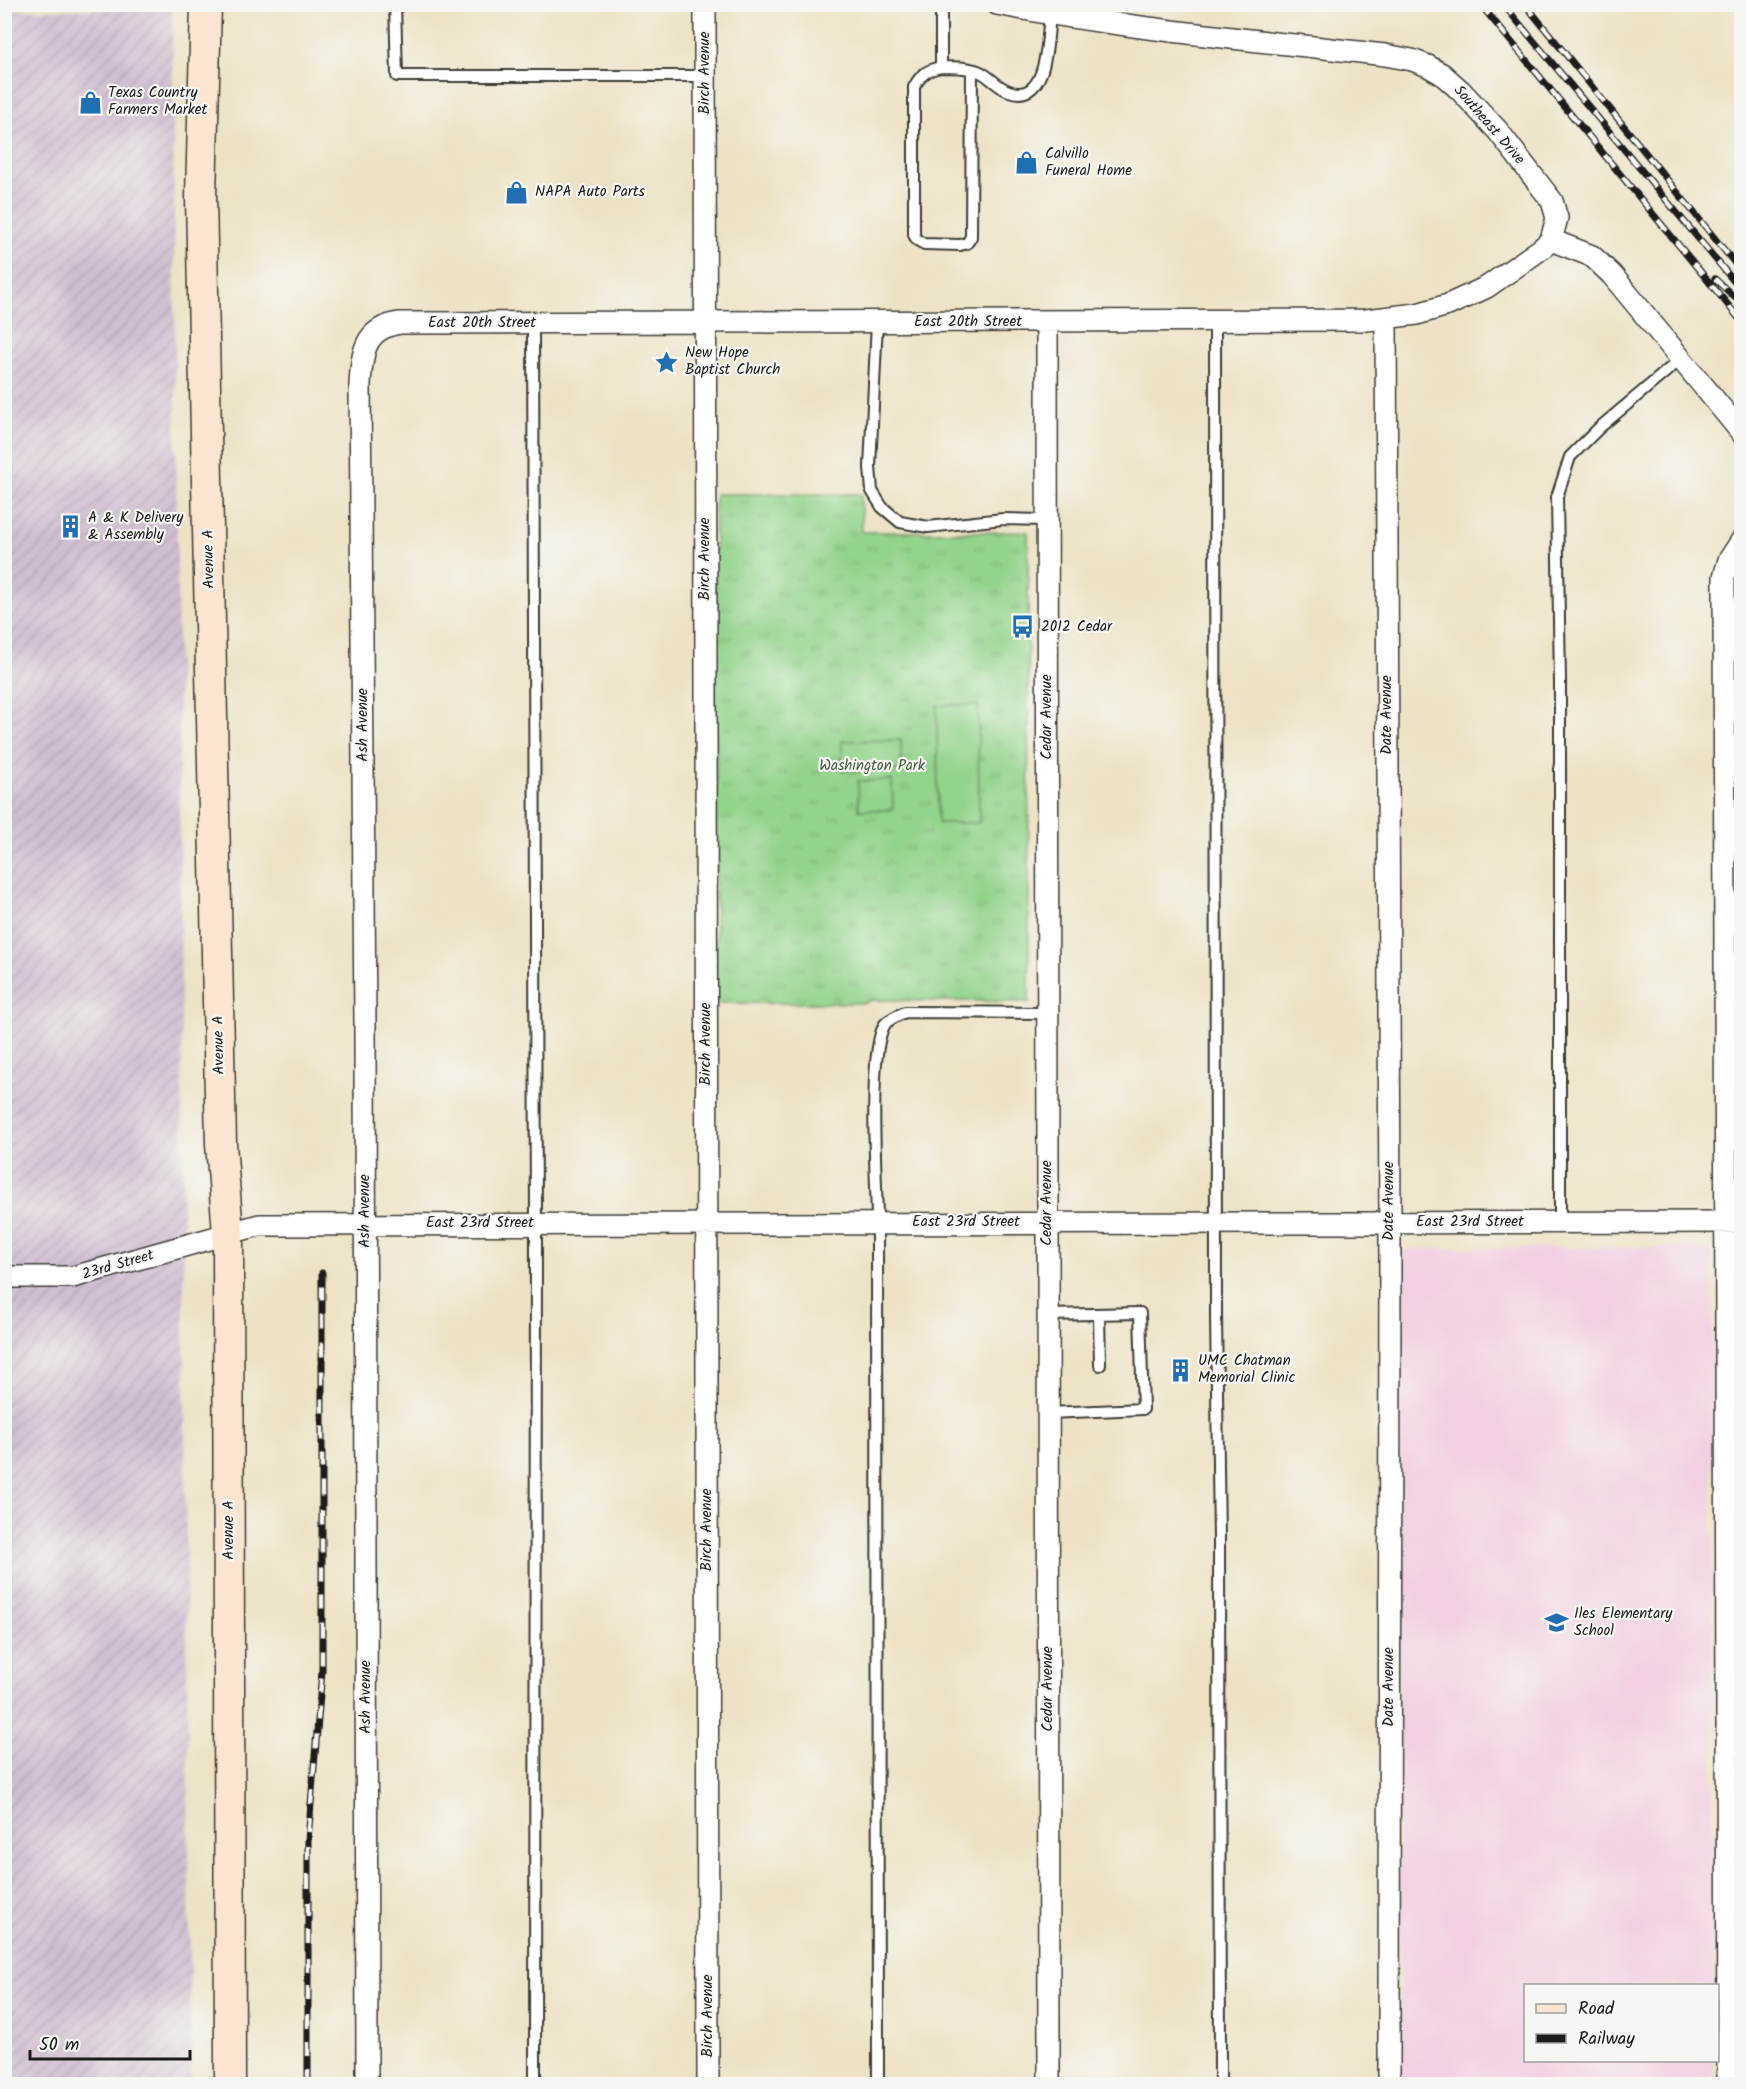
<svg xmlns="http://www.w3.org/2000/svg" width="1746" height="2089" font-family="Kalam,sans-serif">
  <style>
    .built { fill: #f2cfe2 }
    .industrial { fill: url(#industrial-furrows) }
    .grass { fill: url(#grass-tufts); stroke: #587854; stroke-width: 1.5 }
    .pitch { fill: #93d48b; stroke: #587854; stroke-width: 1.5 }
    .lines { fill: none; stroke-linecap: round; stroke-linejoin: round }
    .lane-casing { stroke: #3b3a35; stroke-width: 14 }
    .street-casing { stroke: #3b3a35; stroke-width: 24 }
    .secondary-casing { stroke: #3b3a35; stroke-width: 33 }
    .lane { stroke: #fff; stroke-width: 10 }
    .street { stroke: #fff; stroke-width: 21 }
    .secondary { stroke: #fce5d0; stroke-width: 30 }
    .rail-casing { stroke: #1c1c1c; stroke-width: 7 }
    .rail { stroke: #f6f6f2; stroke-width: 4.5; stroke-dasharray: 14; stroke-linecap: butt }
    .labels { text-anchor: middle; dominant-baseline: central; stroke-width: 4.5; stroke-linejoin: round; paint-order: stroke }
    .street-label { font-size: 15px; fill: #1c1c1c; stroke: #f6f6f2 }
    .poi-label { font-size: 15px; fill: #1c1c1c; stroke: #f6f6f2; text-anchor: start }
    .park-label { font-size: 15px; fill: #465c43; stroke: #f6f6f2 }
  </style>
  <defs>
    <pattern id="industrial-furrows" width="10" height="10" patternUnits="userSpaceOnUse" patternTransform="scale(1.5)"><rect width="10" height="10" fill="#cfbdd0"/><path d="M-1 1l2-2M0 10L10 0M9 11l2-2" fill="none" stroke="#b1a2b2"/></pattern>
    <pattern id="grass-tufts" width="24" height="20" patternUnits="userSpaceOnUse" patternTransform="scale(1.5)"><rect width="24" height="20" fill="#93d48b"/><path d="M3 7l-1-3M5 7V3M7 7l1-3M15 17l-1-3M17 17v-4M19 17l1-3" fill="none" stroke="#7eb577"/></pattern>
  </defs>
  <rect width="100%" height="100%" fill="#f6f6f2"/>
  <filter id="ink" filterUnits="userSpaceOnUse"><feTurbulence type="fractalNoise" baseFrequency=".0167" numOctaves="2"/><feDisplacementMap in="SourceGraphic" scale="12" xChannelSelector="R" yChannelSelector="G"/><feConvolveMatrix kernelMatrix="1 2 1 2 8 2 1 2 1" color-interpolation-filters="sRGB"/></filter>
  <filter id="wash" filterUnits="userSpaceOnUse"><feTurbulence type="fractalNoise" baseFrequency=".008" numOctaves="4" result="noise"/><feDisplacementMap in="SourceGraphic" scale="24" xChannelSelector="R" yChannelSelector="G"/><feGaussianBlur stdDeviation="1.35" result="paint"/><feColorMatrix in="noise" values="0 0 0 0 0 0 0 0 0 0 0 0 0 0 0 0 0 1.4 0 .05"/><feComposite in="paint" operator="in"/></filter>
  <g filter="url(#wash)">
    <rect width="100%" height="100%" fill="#ede2c5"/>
    <!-- built -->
    <path class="built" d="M1700 1247 1710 1251 1712 1261 1713 1985 1526 1986V2060L1713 2061V2084H1400L1398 1259 1400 1252 1406 1249Z"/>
    <!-- industrial -->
    <path class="industrial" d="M172 9 191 2084H5L4 10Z"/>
    <!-- grass -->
    <path class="grass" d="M715 494H861L862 532H1028L1029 1002 872 1000 864 1003H716Z"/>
    <!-- pitch -->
    <path class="pitch" d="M937 705H978L979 823H938Z
      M901 740V770L842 771V741Z
      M892 780 893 810H859L858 781Z"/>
  </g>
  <g filter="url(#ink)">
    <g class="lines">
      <defs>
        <path id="lane" d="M395 4 397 76H705
          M941 4V67C954 67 967 67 978 71 989 75 997 87 1009 91 1048 105 1047 39 1050 15
          M941 67C927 70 921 74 914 87V235L917 240 924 244 960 245 967 243 971 237 972 70
          M1215 321 1216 1315 1219 1541 1220 2084
          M877 322 870 467 872 491 882 507 900 522 928 527 1003 519 1047 520
          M533 323 536 1223 535 2084
          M1560 1222V682L1557 497 1570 457 1599 428 1681 359
          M1099 1314 1100 1365
          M1047 1315 1140 1313 1143 1409 1048 1413
          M878 2084 877 1222C877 1183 867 1053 885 1024 889 1019 899 1015 905 1012L1047 1013"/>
        <path id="street" d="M705 4 708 2084
          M1551 240 1592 256 1612 275 1742 433
          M1386 318 1390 1222 1389 2084
          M1047 322 1049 2084
          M4 1277H73L259 1225 1742 1222
          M367 2084 365 1022 360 384C362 353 364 328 400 323L1366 320 1417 314 1448 305 1487 287 1541 249 1551 240 1557 218 1552 201 1498 131 1461 91 1442 74 1428 66 1412 60 1385 55C1256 40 1125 29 997 4
          M1728 2084 1724 577 1729 560 1742 540"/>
        <path id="secondary" d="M206 4 201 197 221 1144 228 1233 230 2084"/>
      </defs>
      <!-- lane casing -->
      <use href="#lane" class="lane-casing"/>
      <!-- street casing -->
      <use href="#street" class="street-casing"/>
      <!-- secondary casing -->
      <use href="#secondary" class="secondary-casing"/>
      <!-- lane -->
      <use href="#lane" class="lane"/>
      <!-- street -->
      <use href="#street" class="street"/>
      <!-- secondary -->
      <use href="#secondary" class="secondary"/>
      <defs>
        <path id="rail" d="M1480 4 1742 322
          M1503 4 1742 291
          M1525 4 1742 272
          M1715 279 1742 304
          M308 2084V1840L322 1671V1273"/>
      </defs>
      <!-- rail casing -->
      <use href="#rail" class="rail-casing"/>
      <!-- rail -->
      <use href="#rail" class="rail"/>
    </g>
  </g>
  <!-- icons -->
  <defs>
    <symbol id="shop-bare" viewBox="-9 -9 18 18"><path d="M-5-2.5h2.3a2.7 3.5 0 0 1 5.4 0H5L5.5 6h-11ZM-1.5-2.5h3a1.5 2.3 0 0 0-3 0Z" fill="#1f6fb2" stroke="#f6f6f2" stroke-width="2.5" paint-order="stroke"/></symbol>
    <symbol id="sight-bare" viewBox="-9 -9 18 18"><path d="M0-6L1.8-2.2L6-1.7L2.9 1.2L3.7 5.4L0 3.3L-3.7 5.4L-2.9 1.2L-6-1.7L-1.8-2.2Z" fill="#1f6fb2" stroke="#f6f6f2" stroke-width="2.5" paint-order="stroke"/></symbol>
    <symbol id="building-bare" viewBox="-9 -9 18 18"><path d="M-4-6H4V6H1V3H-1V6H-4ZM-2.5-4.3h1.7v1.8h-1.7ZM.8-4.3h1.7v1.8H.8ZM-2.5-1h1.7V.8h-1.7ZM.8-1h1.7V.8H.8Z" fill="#1f6fb2" stroke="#f6f6f2" stroke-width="2.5" paint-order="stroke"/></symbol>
    <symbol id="bus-bare" viewBox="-9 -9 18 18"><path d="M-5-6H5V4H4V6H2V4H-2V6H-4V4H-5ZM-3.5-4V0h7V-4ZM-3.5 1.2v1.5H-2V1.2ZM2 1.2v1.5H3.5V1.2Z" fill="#1f6fb2" stroke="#f6f6f2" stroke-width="2.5" paint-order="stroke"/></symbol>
    <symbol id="school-bare" viewBox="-9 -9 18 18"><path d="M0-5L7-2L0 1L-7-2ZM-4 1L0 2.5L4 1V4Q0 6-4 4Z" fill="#1f6fb2" stroke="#f6f6f2" stroke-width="2.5" paint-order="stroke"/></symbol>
  </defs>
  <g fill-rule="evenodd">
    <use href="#shop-bare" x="74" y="86" width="33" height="33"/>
    <use href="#shop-bare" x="1010" y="146" width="33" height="33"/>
    <use href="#shop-bare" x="500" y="176" width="33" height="33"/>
    <use href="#sight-bare" x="650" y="346" width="33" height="33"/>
    <use href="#building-bare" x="54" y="510" width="33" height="33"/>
    <use href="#bus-bare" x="1006" y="610" width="33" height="33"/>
    <use href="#building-bare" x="1164" y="1354" width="33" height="33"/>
    <use href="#school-bare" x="1540" y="1606" width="33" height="33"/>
  </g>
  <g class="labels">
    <!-- street labels -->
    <g class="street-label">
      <text transform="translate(705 73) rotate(-90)">Birch Avenue</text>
      <text transform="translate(1489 125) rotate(49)">Southeast Drive</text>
      <text x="968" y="322">East 20th Street</text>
      <text x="482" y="323">East 20th Street</text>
      <text transform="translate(209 559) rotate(-91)">Avenue A</text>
      <text transform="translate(705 559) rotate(-90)">Birch Avenue</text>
      <text transform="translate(1387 715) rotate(-90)">Date Avenue</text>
      <text transform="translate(1047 717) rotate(-90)">Cedar Avenue</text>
      <text transform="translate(363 725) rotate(-90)">Ash Avenue</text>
      <text transform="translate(706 1044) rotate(-90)">Birch Avenue</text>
      <text transform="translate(219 1045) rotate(-91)">Avenue A</text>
      <text transform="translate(1389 1201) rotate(-90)">Date Avenue</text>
      <text transform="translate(1047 1203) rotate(-90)">Cedar Avenue</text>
      <text transform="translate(365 1211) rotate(-90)">Ash Avenue</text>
      <text x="966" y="1222">East 23rd Street</text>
      <text x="1470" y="1222">East 23rd Street</text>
      <text x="480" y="1223">East 23rd Street</text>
      <text transform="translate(118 1265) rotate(-16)">23rd Street</text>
      <text transform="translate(229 1530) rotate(-90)">Avenue A</text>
      <text transform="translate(707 1530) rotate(-90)">Birch Avenue</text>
      <text transform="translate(1389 1687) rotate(-90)">Date Avenue</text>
      <text transform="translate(1048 1689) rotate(-90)">Cedar Avenue</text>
      <text transform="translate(366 1697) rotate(-90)">Ash Avenue</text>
      <text transform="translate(708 2016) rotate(-90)">Birch Avenue</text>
    </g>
    <!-- poi labels -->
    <g class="poi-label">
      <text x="108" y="93">Texas Country<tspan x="108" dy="17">Farmers Market</tspan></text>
      <text x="1045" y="154">Calvillo<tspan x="1045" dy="17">Funeral Home</tspan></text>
      <text x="535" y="192">NAPA Auto Parts</text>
      <text x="685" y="353">New Hope<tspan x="685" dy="17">Baptist Church</tspan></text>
      <text x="88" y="518">A &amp; K Delivery<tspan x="88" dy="17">&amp; Assembly</tspan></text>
      <text x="1041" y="627">2012 Cedar</text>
      <text x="1198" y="1361">UMC Chatman<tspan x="1198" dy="17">Memorial Clinic</tspan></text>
      <text x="1574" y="1614">Iles Elementary<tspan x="1574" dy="17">School</tspan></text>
    </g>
    <!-- park labels -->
    <g class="park-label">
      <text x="872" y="766">Washington Park</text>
    </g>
  </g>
  <!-- margin -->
  <rect width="1746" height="2089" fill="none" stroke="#f6f6f2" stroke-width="24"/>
  <!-- legend -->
  <rect x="1524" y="1984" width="195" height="78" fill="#f6f6f2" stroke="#9f9f9c" stroke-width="1.5"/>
  <rect x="1536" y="2004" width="30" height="9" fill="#fce5d0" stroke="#9f9f9c" stroke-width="1.5"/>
  <text x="1578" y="2014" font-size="18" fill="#1c1c1c">Road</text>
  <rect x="1536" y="2034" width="30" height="9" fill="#1c1c1c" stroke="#9f9f9c" stroke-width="1.5"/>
  <text x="1578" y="2044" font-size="18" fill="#1c1c1c">Railway</text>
  <!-- scale -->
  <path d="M30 2050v9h160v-9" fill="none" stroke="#1c1c1c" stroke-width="3"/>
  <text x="39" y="2050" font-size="18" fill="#1c1c1c" stroke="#f6f6f2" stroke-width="4.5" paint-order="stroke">50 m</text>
</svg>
